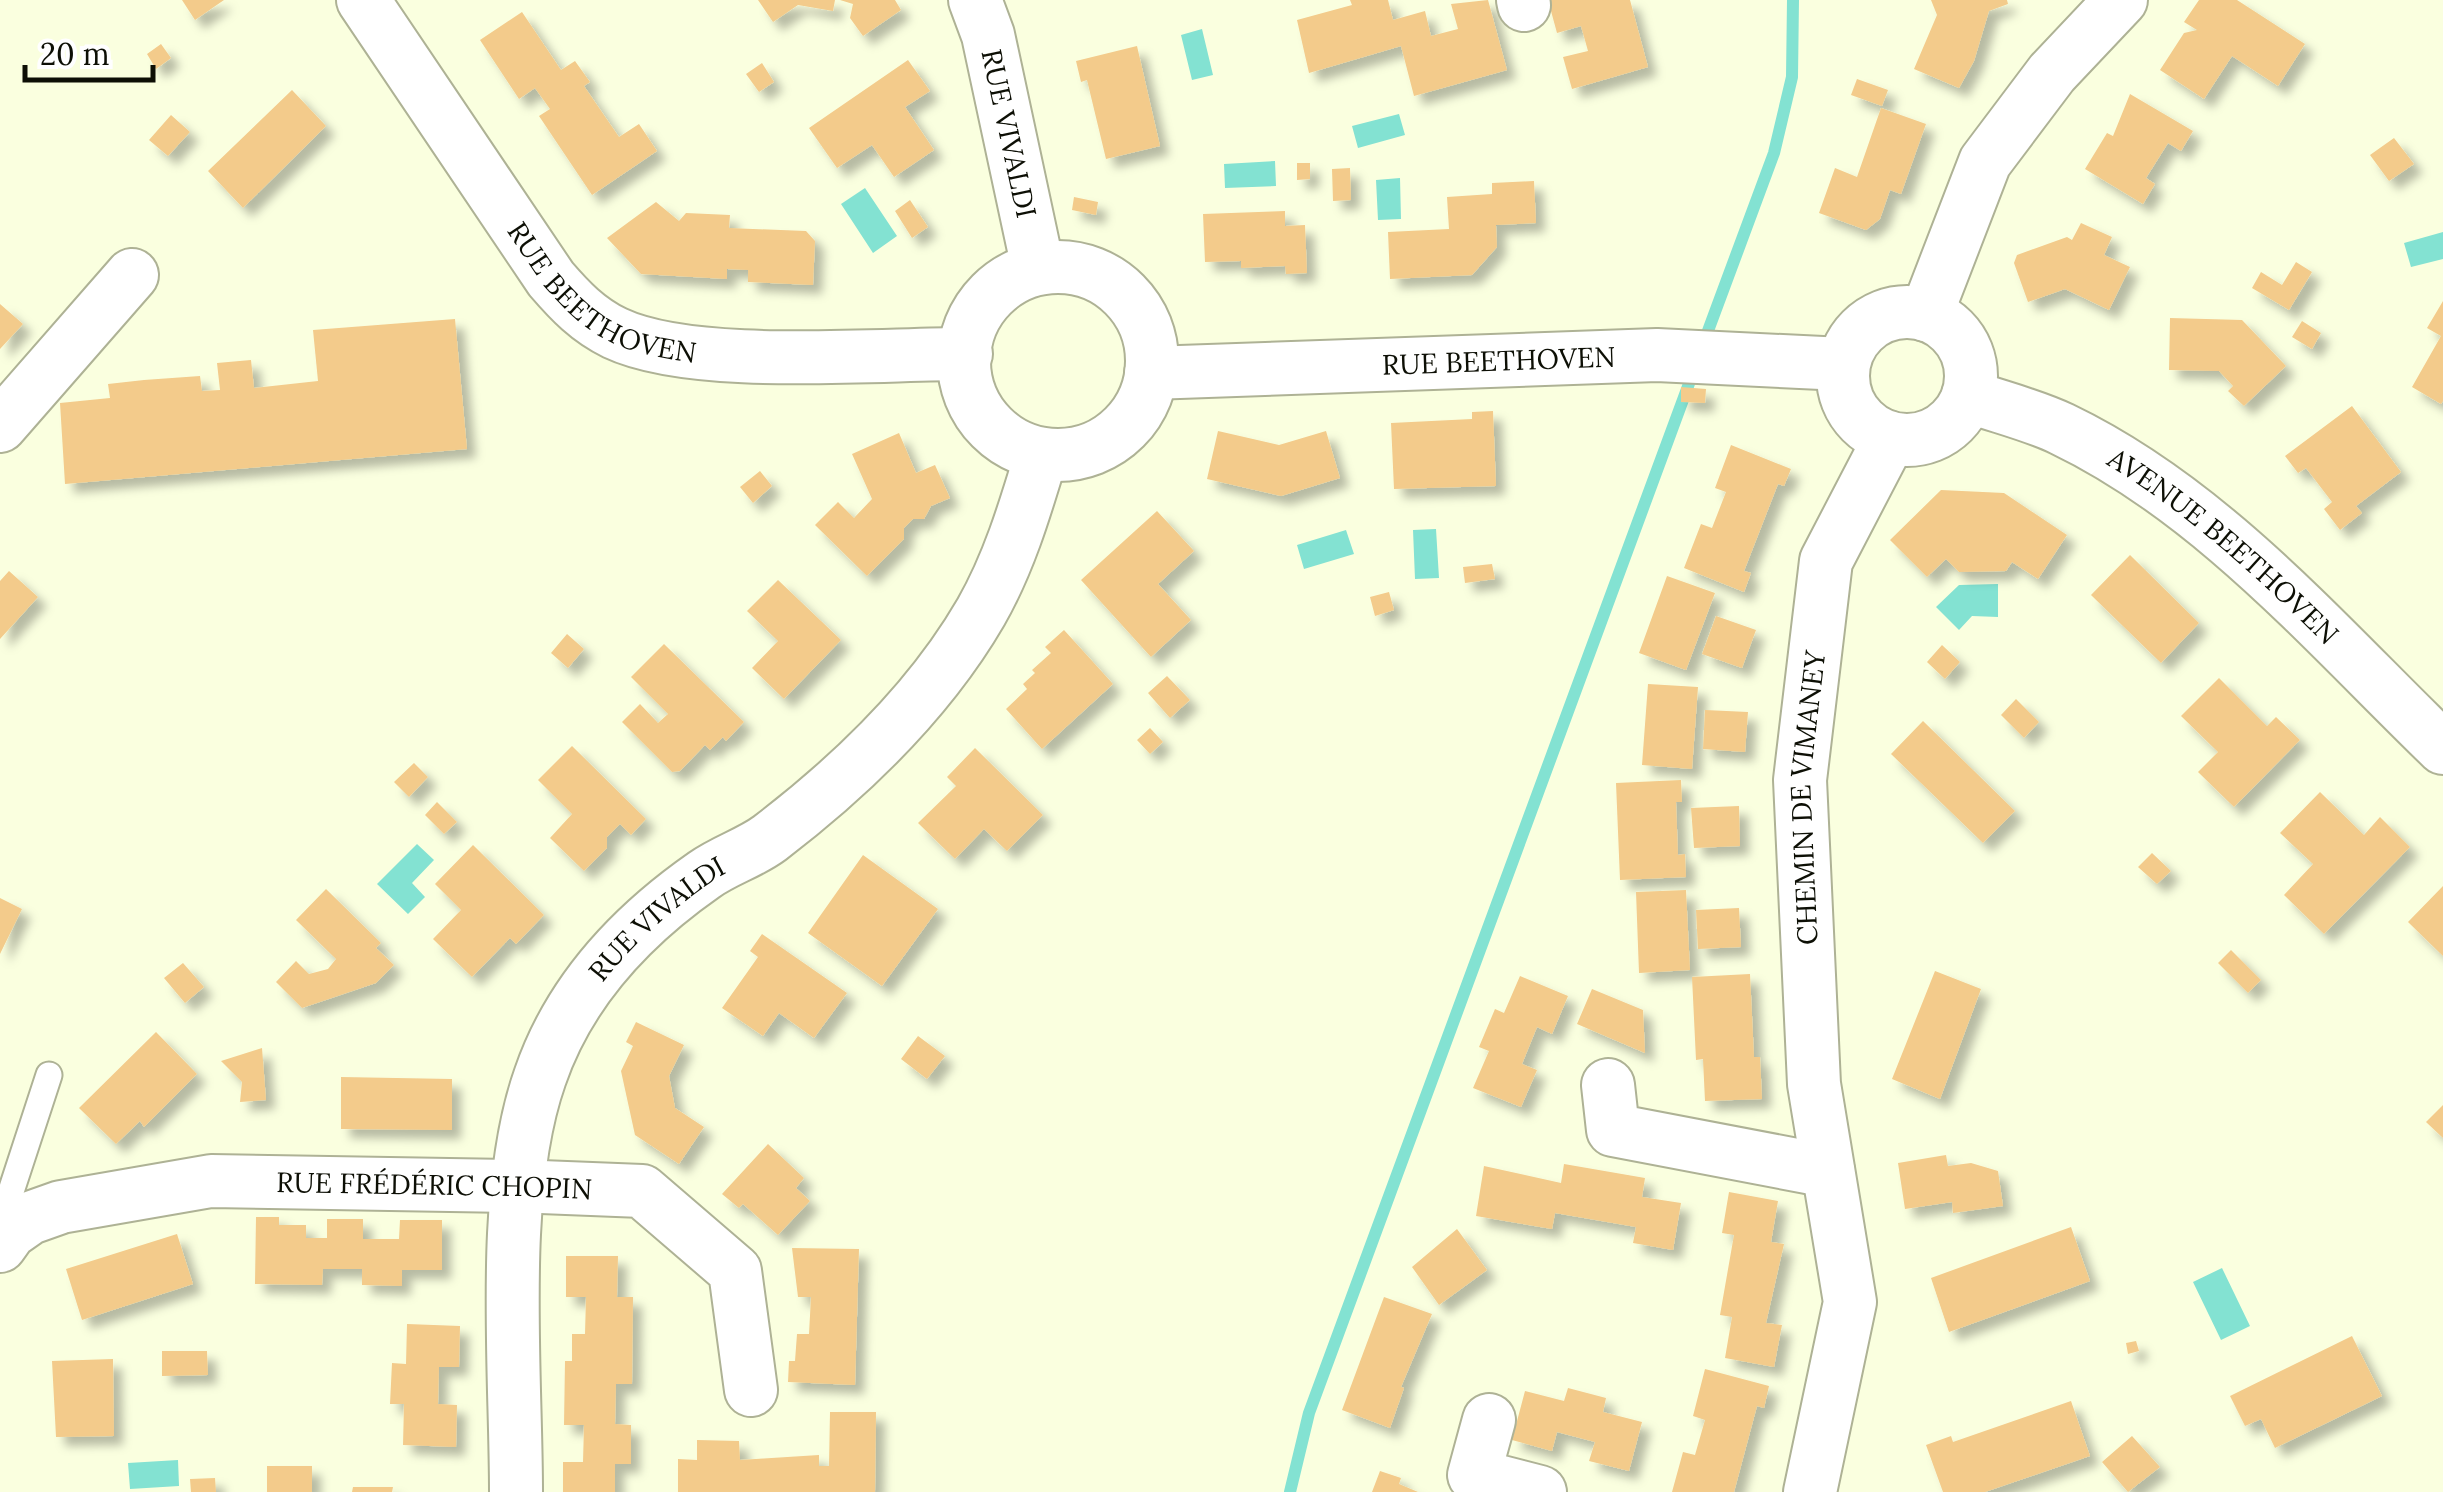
<svg xmlns="http://www.w3.org/2000/svg" width="2443" height="1492" font-family="Lora,serif">
  <style>
    .water { fill: #83e2d2 }
    .lines { fill: none; stroke-linecap: round; stroke-linejoin: round }
    .stream { stroke: #83e2d2; stroke-width: 12 }
    .building { fill: #f3cb8b; filter: url(#shadow) }
    .service-casing { stroke: #aeb295; stroke-width: 29 }
    .minor-casing { stroke: #aeb295; stroke-width: 56 }
    .service { stroke: #fff; stroke-width: 25 }
    .minor { stroke: #fff; stroke-width: 52 }
    .labels { text-anchor: middle; dominant-baseline: central; stroke-width: 8; stroke-linejoin: round; paint-order: stroke }
    .street-label { font-size: 28px; fill: #0d0f05; stroke: #fff }
  </style>
  <defs>
    <filter id="shadow"><feDropShadow dx="9" dy="9" stdDeviation="5" flood-color="#0004"/></filter>
  </defs>
  <rect width="100%" height="100%" fill="#faffdf"/>
  <!-- water -->
  <path class="water" d="M1202 29 1213 75 1192 80 1181 35Z
    M1399 114 1405 135 1358 148 1352 126Z
    M1275 161 1276 186 1225 188 1224 164Z
    M1400 178 1401 219 1378 220 1376 180Z
    M865 188 897 236 873 253 841 204Z
    M2443 232V259L2411 267 2404 243Z
    M1436 529 1439 578 1415 579 1413 530Z
    M1346 530 1354 554 1304 569 1297 545Z
    M1998 584V617L1972 616 1959 630 1936 607 1959 585Z
    M417 844 434 860 412 883 425 897 408 914 377 884Z
    M2222 1268 2250 1326 2221 1340 2193 1282Z
    M178 1460 179 1486 130 1489 128 1463Z"/>
  <g class="lines">
    <!-- stream -->
    <path class="stream" d="M1702 347 1774 153 1792 77 1793 0
      M1290 1492 1309 1413 1694 370"/>
  </g>
  <!-- building -->
  <path class="building" d="M182 0H224L195 20Z
    M758 0H835L833 11 798 5 773 22Z
    M840 0H895L901 10 863 36 850 18 853 4Z
    M1350 0H1388L1393 20 1425 11 1431 36 1458 29 1451 4 1488 0 1507 70 1414 96 1401 46 1309 73 1297 20 1352 5Z
    M1548 0H1630L1648 67 1572 89 1563 57 1588 51 1581 26 1557 33Z
    M1931 0H2007L2008 4 1989 11 1974 61 1959 88 1914 69 1937 15Z
    M2199 0H2237L2305 44 2278 86 2232 56 2204 99 2160 70 2184 33 2197 30 2184 22Z
    M522 12 561 70 575 61 590 82 584 86 619 137 639 124 657 151 592 195 539 116 550 109 535 88 519 99 480 40Z
    M161 44 171 58 156 69 147 54Z
    M1137 46 1160 146 1106 159 1087 80 1081 82 1076 61Z
    M908 60 930 91 905 107 934 150 894 177 872 145 837 168 809 128Z
    M762 63 774 82 759 92 746 74Z
    M1857 79 1888 90 1882 106 1851 95Z
    M292 90 326 126 243 208 208 171Z
    M2130 94 2193 131 2181 151 2168 143 2146 178 2155 184 2143 204 2085 169 2107 133 2113 136Z
    M1881 108 1926 124 1901 194 1890 190 1880 219 1866 230 1819 213 1835 168 1857 177Z
    M171 115 190 132 168 156 149 140Z
    M2394 138 2414 164 2389 181 2370 155Z
    M1297 163H1310V179L1297 180Z
    M1350 168 1351 200 1333 201 1332 169Z
    M1534 181 1536 223 1496 225 1497 247 1472 275 1390 279 1388 232 1449 229 1447 197 1492 194V183Z
    M1074 197 1098 202 1096 215 1072 210Z
    M910 200 928 227 912 238 895 211Z
    M656 202 679 221 686 213 730 215 729 228 806 231 815 241 813 285 748 282V270L727 269V279L641 274 607 238Z
    M1285 211V226L1305 225 1307 273 1286 274 1285 266 1241 268V261L1205 262 1203 214Z
    M2081 223 2112 237 2104 255 2130 267 2109 310 2065 289 2028 302 2014 263 2017 255 2067 237 2072 240Z
    M2296 262 2312 272 2289 310 2252 288 2261 272 2282 285Z
    M2443 301V401L2441 404 2412 387 2441 336 2427 328Z
    M0 304 23 324 0 349Z
    M2170 318 2242 320 2286 366 2244 406 2228 391 2233 386 2219 371 2169 370Z
    M455 319 467 449 65 484 60 403 110 398 108 384 144 380 200 376 202 391 220 390 217 363 251 360 254 388 318 381 313 330Z
    M2302 321 2321 333 2312 349 2292 337Z
    M1681 387 1706 389 1705 403 1681 402Z
    M2352 406 2401 472 2356 506 2362 513 2340 530 2324 509 2332 502 2306 468 2298 473 2285 456Z
    M1493 411 1496 486 1394 489 1391 423 1472 419V412Z
    M1218 431 1279 445 1326 431 1340 478 1281 496 1207 479Z
    M899 433 916 473 935 465 950 498 931 506 924 519H913L904 528V539L867 576 815 525 838 502 854 518 872 499 852 454Z
    M1731 445 1791 469 1784 486 1778 484 1744 571 1751 573 1744 592 1684 568 1701 524 1712 528 1726 492 1715 488Z
    M760 471 772 486 753 503 740 487Z
    M1941 490 2004 493 2067 535 2038 579 2012 562 2006 571 1959 572 1946 559 1927 577 1890 540Z
    M1157 511 1194 551 1158 584 1191 620 1151 657 1081 580Z
    M2130 555 2199 623 2161 663 2091 595Z
    M1492 564 1495 579 1465 583 1463 567Z
    M9 571 38 597 0 639V581Z
    M1667 576 1715 593 1686 670 1639 653Z
    M778 580 841 640 784 699 752 668 778 641 747 611Z
    M1389 592 1394 610 1375 616 1370 597Z
    M1716 616 1756 630 1742 668 1702 654Z
    M1064 630 1113 684 1042 749 1006 709 1027 689 1023 684 1035 673 1032 670 1051 653 1045 647Z
    M567 634 584 649 568 668 551 653Z
    M664 644 744 722 726 741 723 737 710 750 705 745 680 771 672 772 622 722 640 704 658 723 668 714 631 677Z
    M1942 645 1960 662 1945 679 1927 662Z
    M1167 676 1190 700 1170 718 1148 693Z
    M2219 678 2267 726 2276 717 2300 740 2234 807 2198 772 2218 752 2181 716Z
    M1648 684 1698 687 1692 769 1642 765Z
    M2016 699 2039 722 2024 738 2001 715Z
    M1705 710 1748 712 1745 752 1703 749Z
    M1923 721 2015 811 1983 843 1891 754Z
    M1150 728 1163 742 1150 754 1137 740Z
    M572 746 646 819 631 835 620 824 607 837V848L584 871 550 838 572 814 538 780Z
    M975 748 1043 815 1007 851 984 829 955 859 918 823 956 786 947 777Z
    M414 763 428 777 409 797 394 782Z
    M1681 780 1682 802H1676L1678 855 1685 854 1686 877 1620 880 1616 783Z
    M2320 792 2364 835 2380 817 2410 847 2324 934 2284 895 2313 864 2280 833Z
    M437 802 457 822 444 834 425 815Z
    M1739 806 1740 846 1694 848 1691 808Z
    M473 845 544 915 516 944 510 938 472 977 433 939 461 910 435 884Z
    M2152 853 2171 871 2157 884 2138 867Z
    M863 855 938 909 882 986 808 933Z
    M2443 886V956L2408 922Z
    M326 889 381 943 376 948 394 965 376 983 302 1008 276 982 296 961 309 974 328 969 336 959 296 920Z
    M1686 890 1690 970 1639 973 1636 892Z
    M0 898 22 909 0 954Z
    M1739 908 1741 947 1698 949 1696 910Z
    M762 934 847 993 814 1038 779 1013 763 1036 722 1008 758 957 750 951Z
    M2231 950 2261 980 2248 993 2218 963Z
    M183 963 204 987 185 1003 164 978Z
    M1935 971 1981 989 1940 1099 1892 1079Z
    M1750 974 1754 1057H1760L1762 1099 1705 1101 1703 1059 1696 1060 1692 977Z
    M1520 976 1568 996 1552 1034 1537 1027 1522 1064 1537 1070 1521 1107 1473 1088 1489 1051 1479 1047 1495 1009 1504 1013Z
    M1592 989 1643 1010 1645 1053 1577 1024Z
    M636 1022 684 1045 669 1076 675 1108 704 1127 679 1164 635 1135 621 1071 633 1046 626 1042Z
    M156 1032 197 1074 144 1127 140 1121 116 1144 79 1108Z
    M918 1036 945 1056 927 1079 901 1059Z
    M262 1048 266 1100 240 1102 242 1082 221 1061Z
    M341 1077 452 1079V1130L341 1129Z
    M2443 1105V1138L2426 1122Z
    M768 1144 804 1178 796 1188 810 1201 778 1235 743 1204 739 1208 722 1194Z
    M1946 1155 1948 1166 1971 1163 1998 1171 2003 1206 1953 1213 1952 1202 1905 1209 1898 1163Z
    M1564 1164 1645 1178 1642 1197 1681 1203 1673 1250 1633 1243 1636 1227 1555 1213 1552 1229 1476 1216 1484 1166 1561 1183Z
    M1729 1192 1778 1201 1771 1242 1784 1244 1766 1323 1782 1325 1774 1367 1725 1358 1732 1317 1720 1315 1734 1235 1722 1233Z
    M256 1217H279V1225H306V1238H327V1219H363V1239H399L400 1220H442V1270H402V1286L362 1285V1269H323L322 1285 255 1284Z
    M2071 1227 2090 1281 1949 1332 1931 1278Z
    M1457 1229 1487 1270 1439 1305 1412 1267Z
    M177 1234 193 1284 82 1320 66 1269Z
    M792 1248 859 1249 855 1385 788 1382 789 1361H795L797 1334H809L811 1297H798Z
    M566 1256H618L617 1297H633L632 1384H616L615 1424 631 1425V1464H615V1492H563V1462H583L584 1425H564L565 1361H572V1334H585L586 1297H566Z
    M1384 1297 1432 1314 1401 1387 1404 1388 1390 1428 1342 1410Z
    M407 1324 460 1326 459 1367H439L438 1404 457 1405 456 1447 403 1445 404 1404H390L392 1363 406 1364Z
    M2352 1336 2382 1396 2275 1448 2261 1419 2245 1426 2230 1396Z
    M2136 1341 2139 1351 2128 1354 2126 1343Z
    M162 1351H207L208 1375 162 1376Z
    M113 1359 114 1436 56 1437 52 1361Z
    M1705 1369 1769 1386 1764 1408 1757 1406 1734 1492H1672L1683 1452 1695 1455 1705 1420 1693 1416Z
    M1568 1388 1606 1398 1603 1412 1642 1422 1629 1471 1589 1461 1595 1442 1557 1432 1552 1451 1512 1440 1525 1391 1564 1401Z
    M2071 1401 2090 1456 1985 1492H1943L1926 1445 1951 1436 1953 1442Z
    M830 1412H876L875 1492H678V1459L697 1460V1440L739 1441 740 1460 819 1455V1466H829Z
    M2132 1436 2160 1467 2128 1492 2102 1462Z
    M267 1466H312V1492H267Z
    M1380 1471 1401 1478 1399 1484 1418 1492H1372Z
    M215 1478 216 1492H191L190 1479Z
    M353 1487H393L392 1492H352Z"/>
  <g class="lines">
    <defs>
      <path id="service" d="M0 1225 49 1075"/>
      <g id="minor">
        <path id="s1" d="M363 0 551 279C570 301 588 320 615 333 693 370 874 354 966 354"/>
        <path id="s2" d="M975 0 988 35 1038 268"/>
        <path d="M1523 0 1524 5"/>
        <circle cx="1058" cy="361" r="94"/>
        <circle cx="1907" cy="376" r="64"/>
        <path d="M1926 315 1985 162 2052 73 2121 0"/>
        <path id="s3" d="M1151 373 1657 355 1843 364"/>
        <path id="s4" d="M1968 396C1999 407 2033 415 2062 429 2212 501 2325 634 2443 748"/>
        <path d="M0 426 132 275"/>
        <path d="M1608 1085 1613 1130 1828 1171"/>
        <path id="s5" d="M0 1246 10 1232 30 1218 61 1207 211 1181 516 1186 642 1191 735 1271 751 1390"/>
        <path d="M1489 1420 1474 1475 1540 1492"/>
        <path id="s6" d="M516 1492C516 1368 499 1193 540 1077 569 992 631 926 704 875 725 860 750 853 770 838 851 776 930 700 981 612 1009 563 1025 509 1041 456"/>
        <path id="s7" d="M1810 1492 1850 1302 1814 1084 1800 780 1826 561 1890 438"/>
      </g>
    </defs>
    <!-- service casing -->
    <use href="#service" class="service-casing"/>
    <!-- minor casing -->
    <use href="#minor" class="minor-casing"/>
    <!-- service -->
    <use href="#service" class="service"/>
    <!-- minor -->
    <use href="#minor" class="minor"/>
  </g>
  <g class="labels">
    <!-- street labels -->
    <g class="street-label">
      <text stroke="none"><textPath href="#s2" startOffset="138">RUE VIVALDI</textPath></text>
      <text stroke="none"><textPath href="#s1" startOffset="388">RUE BEETHOVEN</textPath></text>
      <text stroke="none"><textPath href="#s3" startOffset="348">RUE BEETHOVEN</textPath></text>
      <text stroke="none"><textPath href="#s4" startOffset="300">AVENUE BEETHOVEN</textPath></text>
      <text stroke="none"><textPath href="#s7" startOffset="702">CHEMIN DE VIMANEY</textPath></text>
      <text stroke="none"><textPath href="#s6" startOffset="618">RUE VIVALDI</textPath></text>
      <text stroke="none"><textPath href="#s5" startOffset="450">RUE FRÉDÉRIC CHOPIN</textPath></text>
    </g>
  </g>
  <!-- scale -->
  <path d="M25 65v15h128v-15" fill="none" stroke="#0d0f05" stroke-width="5"/>
  <text x="40" y="65" font-size="30" fill="#0d0f05" stroke="#ffffff" stroke-width="8" paint-order="stroke">20 m</text>
</svg>
